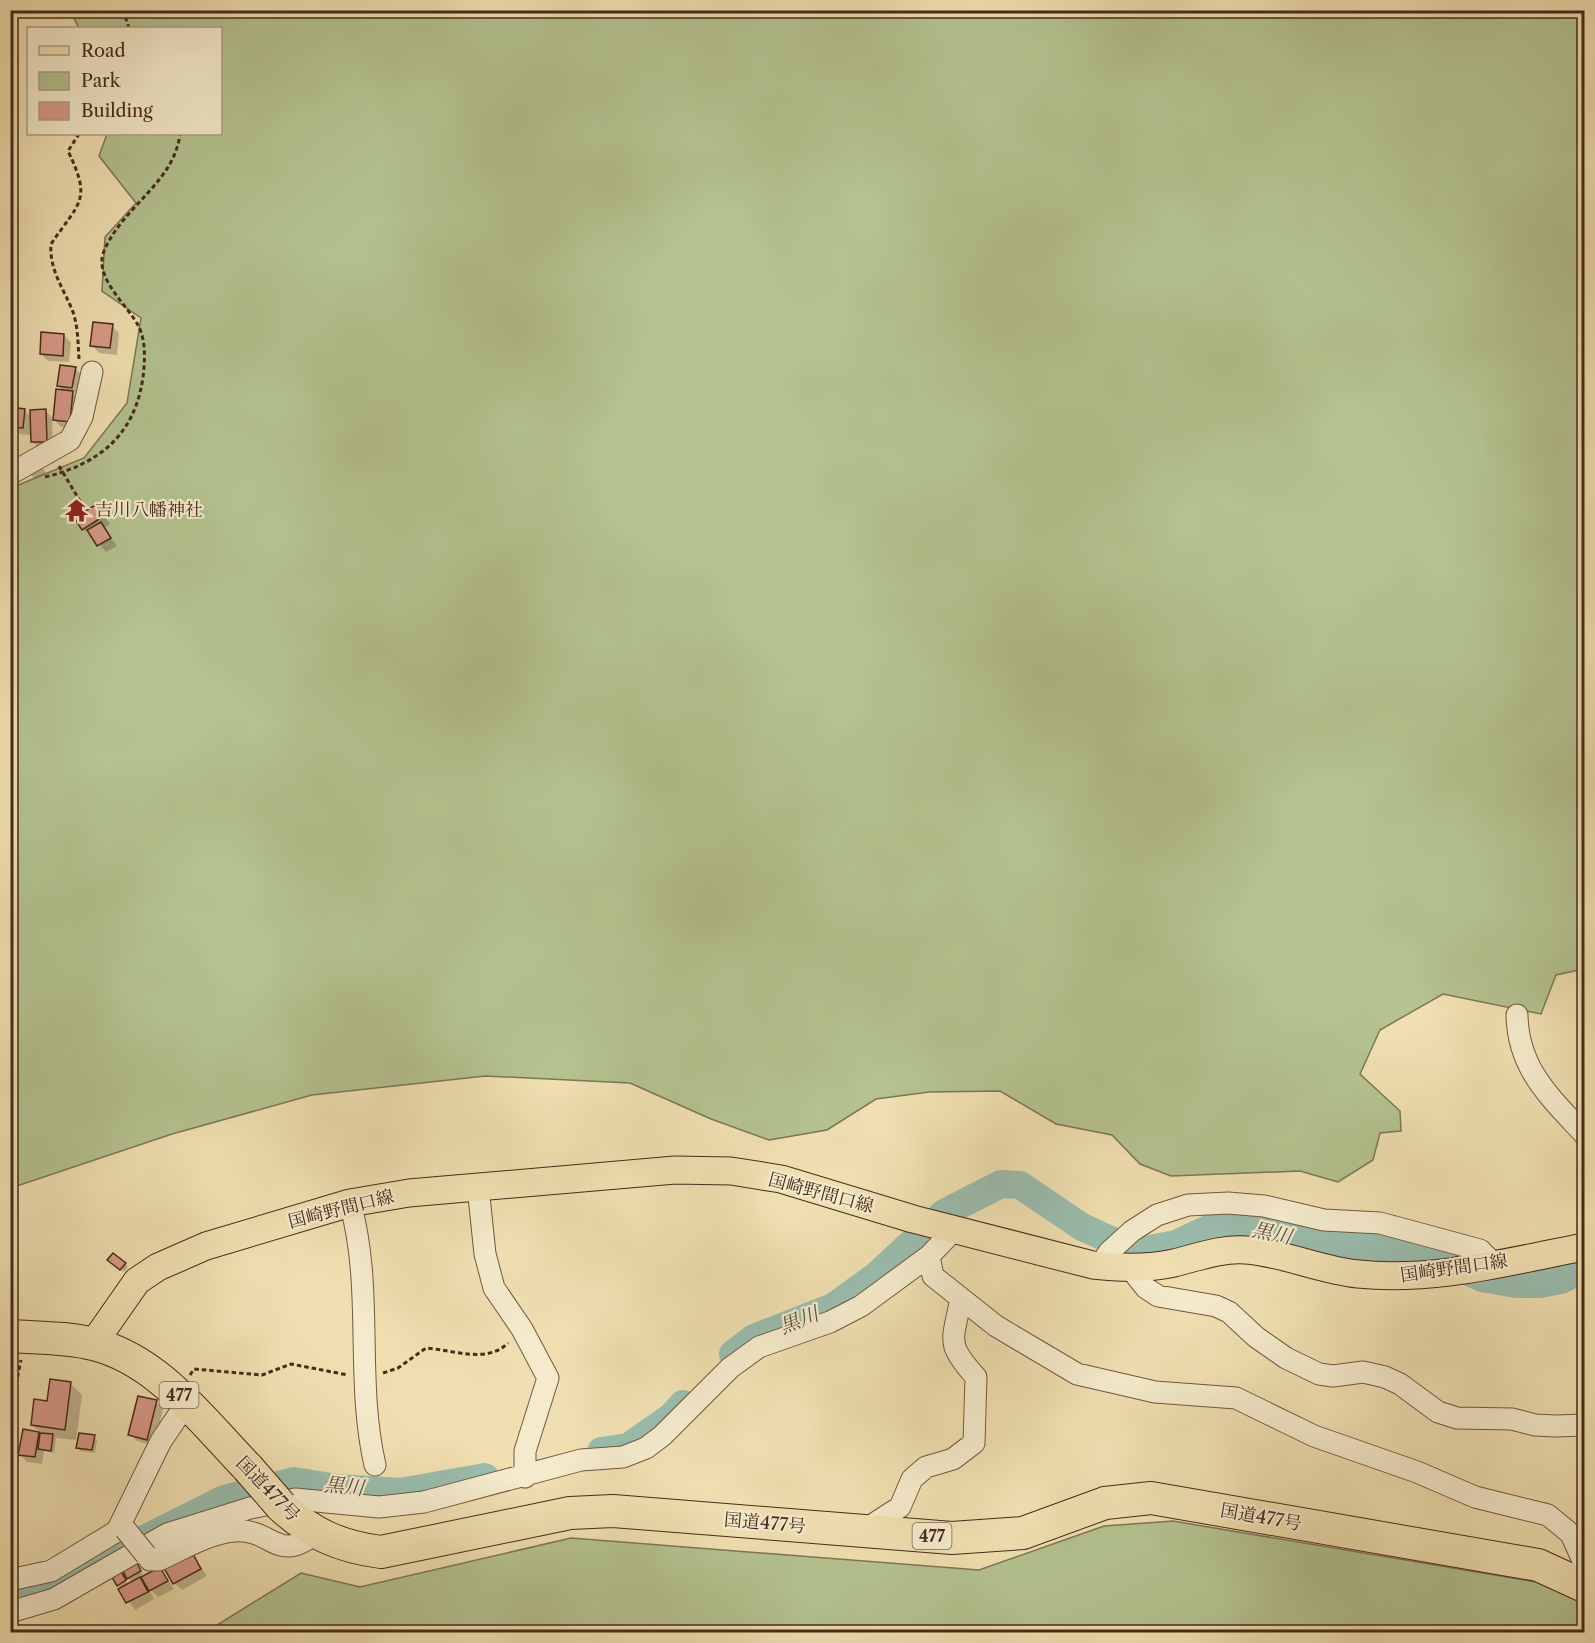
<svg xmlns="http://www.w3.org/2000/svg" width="1595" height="1643" font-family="'Libre Caslon Text','Noto Serif JP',serif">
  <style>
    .green { fill: #b4c390; stroke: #7e7656; stroke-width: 1.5 }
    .shadow { fill: #0003; fill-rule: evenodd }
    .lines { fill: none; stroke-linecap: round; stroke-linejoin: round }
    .river { stroke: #9abdae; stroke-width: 28 }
    .building { fill: #da9b89; stroke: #472a1b; stroke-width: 1.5 }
    .minor-casing { stroke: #715840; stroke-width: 23 }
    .major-casing { stroke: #472a1b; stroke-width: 29 }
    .highway-casing { stroke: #472a1b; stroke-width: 34 }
    .path { stroke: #472a1b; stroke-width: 3; stroke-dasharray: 4.5 3; stroke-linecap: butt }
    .minor { stroke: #f5ebcc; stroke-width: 21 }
    .major { stroke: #f0e0b1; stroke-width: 27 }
    .highway { stroke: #f0e0b1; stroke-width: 32 }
    .minor-bridge-casing { stroke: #715840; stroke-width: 23; stroke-linecap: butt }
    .highway-bridge-casing { stroke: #472a1b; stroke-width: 34; stroke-linecap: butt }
    .minor-bridge { stroke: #f5ebcc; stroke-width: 21 }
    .highway-bridge { stroke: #f0e0b1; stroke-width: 32 }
    .labels { text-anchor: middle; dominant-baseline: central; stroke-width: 4.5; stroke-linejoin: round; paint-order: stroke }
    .shield { fill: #f5ebcc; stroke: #7b6450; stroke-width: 1.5 }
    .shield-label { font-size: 16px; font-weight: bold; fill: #472a1b }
    .poi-label { font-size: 18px; fill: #472a1b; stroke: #f5ebcc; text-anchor: start }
    .street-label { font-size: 18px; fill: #472a1b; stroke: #f5ebcc }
    .water-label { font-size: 20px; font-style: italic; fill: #5c4f40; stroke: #f5ebcc }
  </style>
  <rect width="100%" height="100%" fill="#f0e0b1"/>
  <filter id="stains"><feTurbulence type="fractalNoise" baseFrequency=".00333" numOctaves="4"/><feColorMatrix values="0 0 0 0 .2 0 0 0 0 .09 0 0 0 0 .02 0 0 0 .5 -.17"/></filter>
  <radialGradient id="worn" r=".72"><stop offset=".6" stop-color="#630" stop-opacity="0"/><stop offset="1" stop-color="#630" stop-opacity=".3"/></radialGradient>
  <!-- green -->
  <path class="green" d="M70 11H1584V969L1556 975 1541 1014 1443 994 1380 1030 1360 1074 1400 1111 1401 1131 1380 1133 1373 1160 1338 1182 1300 1171 1171 1176 1140 1164 1112 1135 1056 1124 1000 1091 929 1092 876 1099 827 1130 769 1140 711 1119 630 1083 485 1076 312 1095 172 1134 11 1188V488L84 458 127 403 141 318 102 291 105 237 136 203 99 156 107 134H220V28H79Z
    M1173 1521 1542 1583 1584 1602V1632H182L214 1627 301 1573 360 1587 571 1538 979 1570 1104 1526Z"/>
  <!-- shadow -->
  <path class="shadow" d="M112 326 119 333 117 355 99 353 92 345Z
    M64 335 71 343 69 362 48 361 41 354Z
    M75 368 82 376 79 394 73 393 80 400 76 429 61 427 52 418 53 449H40L33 442 32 435 15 434 10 429V409L24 410 32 418 45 410 54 420 65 392 58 385Z
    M40 465 46 473 34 479 28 470Z
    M97 506 110 524 104 528 117 546 106 552 92 535 83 529Z
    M112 1262 125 1264 128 1267 124 1272Z
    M71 1384 82 1395 76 1440 56 1438 54 1453 44 1451 42 1464 27 1462 20 1454 24 1431 41 1433 32 1425 48 1402Z
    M156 1402 163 1409 154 1446 137 1441 130 1434Z
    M94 1437 97 1440 95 1453 81 1451 78 1448Z
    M191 1552 207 1576 182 1590 174 1583Z
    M135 1563 144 1577 160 1569 174 1589 158 1597 149 1589 154 1599 135 1610 118 1585 122 1573 128 1585 133 1582 128 1578ZM142 1575 148 1586 147 1587 138 1577Z"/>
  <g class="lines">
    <!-- river -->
    <path class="river" d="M733 1354 754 1338 833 1307 876 1276 944 1213 1001 1184 1020 1185 1082 1227 1113 1241 1145 1250 1176 1244 1223 1222 1250 1226 1296 1239 1433 1255 1482 1278 1516 1284H1540L1561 1280 1584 1268
      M601 1451 628 1447 671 1417 683 1404
      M10 1597 41 1591 224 1499 294 1481 337 1488 400 1492 485 1477"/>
  </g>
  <!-- building -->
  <path class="building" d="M93 322 113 324 110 348 90 346Z
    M41 332 64 334 63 356 40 354Z
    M60 365 76 367 72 388 57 386Z
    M56 389 73 391 70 422 53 420Z
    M10 407 25 409 23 428 10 427Z
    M46 409 47 442H31L30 410Z
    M97 504 104 516 82 530 74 518Z
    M101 522 111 538 97 546 87 530Z
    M113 1253 126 1263 120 1270 107 1260Z
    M50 1379 71 1382 65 1430 31 1425 34 1399 47 1401Z
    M138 1396 157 1400 147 1440 128 1435Z
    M23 1429 39 1432 35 1457 18 1455Z
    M40 1433 53 1434 51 1451 38 1449Z
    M79 1433 95 1435 92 1450 76 1448Z
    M191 1550 201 1569 173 1584 163 1566Z
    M136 1561 141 1571 127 1579 122 1569Z
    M160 1567 168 1581 149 1591 141 1577Z
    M119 1568 126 1580 117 1586 110 1574Z
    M140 1577 148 1592 126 1603 118 1589Z"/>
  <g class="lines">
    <defs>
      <path id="minor" d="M10 474 70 440 82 417 92 372
        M1517 1015C1518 1069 1550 1097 1584 1134
        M478 1187 485 1254 494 1288 522 1329 548 1378 525 1451V1477
        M350 1203C374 1288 355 1379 375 1465
        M955 1229 929 1256 933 1276 996 1326 1077 1374 1155 1392 1236 1398 1314 1436 1417 1472 1475 1497 1548 1515 1571 1534 1584 1563
        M1100 1266 1109 1252 1132 1231 1157 1215 1188 1205 1228 1203 1264 1206 1324 1220 1380 1223 1480 1250 1494 1264
        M1130 1268 1146 1288 1158 1296 1216 1306 1229 1312 1256 1337 1286 1358 1319 1374 1333 1376 1363 1372 1385 1377 1400 1384 1438 1412 1457 1418 1512 1419 1535 1425 1556 1426 1584 1425
        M863 1531 900 1507 912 1479 926 1467 953 1459 974 1443 976 1377C945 1343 953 1341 961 1298
        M146 1555 150 1560H159C181 1550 209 1533 234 1531 274 1528 276 1565 316 1533
        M10 1580 51 1571 117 1531 161 1441 186 1404
        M10 1612 54 1599 167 1534 250 1508 295 1499 379 1507 424 1502 581 1460 623 1457 646 1448 662 1436 730 1368 759 1347 830 1322 861 1306 929 1256"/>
      <path id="major" d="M93 1344 137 1281 158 1267 206 1246 350 1203 409 1193 675 1170 731 1171 781 1179 913 1219 1093 1265C1120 1268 1147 1269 1174 1263 1198 1257 1222 1248 1246 1250 1284 1253 1320 1270 1358 1274 1434 1282 1510 1261 1584 1247"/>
      <path id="highway" d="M10 1336C37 1338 67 1337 93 1344 159 1360 203 1422 248 1468
        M281 1506C311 1534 341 1547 381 1552L570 1513 613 1511 952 1538 1023 1533 1105 1503 1151 1498 1538 1565 1584 1586"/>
    </defs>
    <!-- minor casing -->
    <use href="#minor" class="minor-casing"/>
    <!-- major casing -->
    <use href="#major" class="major-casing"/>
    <!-- highway casing -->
    <use href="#highway" class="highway-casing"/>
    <!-- path -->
    <path class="path" d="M123 10 129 28
      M79 359C78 343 78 327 73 312 64 289 49 270 51 244 80 201 92 201 68 151L79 134
      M59 466 83 506
      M45 477C99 464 135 435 143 377 145 361 146 342 139 327 128 305 93 278 104 251 123 206 174 183 180 134
      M383 1373 398 1368 426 1348C453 1350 487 1364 508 1343
      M190 1375 194 1369 262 1375 291 1364 348 1375
      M10 1414 21 1360"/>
    <!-- minor -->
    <use href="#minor" class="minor"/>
    <!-- major -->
    <use href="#major" class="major"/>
    <!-- highway -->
    <use href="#highway" class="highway"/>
    <defs>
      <path id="minor-bridge" d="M125 1529 146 1555"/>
      <path id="highway-bridge" d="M248 1468 281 1506"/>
    </defs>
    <!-- minor-bridge casing -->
    <use href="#minor-bridge" class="minor-bridge-casing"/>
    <!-- highway-bridge casing -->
    <use href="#highway-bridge" class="highway-bridge-casing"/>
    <!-- minor-bridge -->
    <use href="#minor-bridge" class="minor-bridge"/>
    <!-- highway-bridge -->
    <use href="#highway-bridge" class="highway-bridge"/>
  </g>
  <!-- icons -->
  <defs>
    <symbol id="temple-bare" viewBox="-9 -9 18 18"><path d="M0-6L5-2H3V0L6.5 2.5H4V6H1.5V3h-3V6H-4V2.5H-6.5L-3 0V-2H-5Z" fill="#8f2418" stroke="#f5ebcc" stroke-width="2.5" paint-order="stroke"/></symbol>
  </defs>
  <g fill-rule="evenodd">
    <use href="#temple-bare" x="60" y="494" width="33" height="33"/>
  </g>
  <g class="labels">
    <!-- shield labels -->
    <g class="shield">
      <rect x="159.5" y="1382" width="39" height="26" rx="4.5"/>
      <rect x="912.5" y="1523" width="39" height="26" rx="4.5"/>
    </g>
    <g class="shield-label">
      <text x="179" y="1395">477</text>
      <text x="932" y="1536">477</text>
    </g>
    <!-- poi labels -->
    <g class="poi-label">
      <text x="95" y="510">吉川八幡神社</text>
    </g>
    <!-- street labels -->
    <g class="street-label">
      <text transform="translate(821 1193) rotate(15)">国崎野間口線</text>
      <text transform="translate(341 1209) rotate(-14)">国崎野間口線</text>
      <text transform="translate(1454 1268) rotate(-8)">国崎野間口線</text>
      <text transform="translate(268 1489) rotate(46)">国道477号</text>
      <text transform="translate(1261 1517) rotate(10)">国道477号</text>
      <text transform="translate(765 1523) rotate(5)">国道477号</text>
    </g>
    <!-- water labels -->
    <g class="water-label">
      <text transform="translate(1272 1233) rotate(12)">黒川</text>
      <text transform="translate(799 1320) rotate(-22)">黒川</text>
      <text transform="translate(344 1486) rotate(6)">黒川</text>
    </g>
  </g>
  <!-- margin -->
  <rect width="1595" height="1643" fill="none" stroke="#f0e0b1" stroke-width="36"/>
  <rect x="12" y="12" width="1571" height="1619" fill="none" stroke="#472a1b" stroke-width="3"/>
  <rect x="18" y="18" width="1559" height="1607" fill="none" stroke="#472a1b" stroke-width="1.5"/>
  <!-- legend -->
  <rect x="27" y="27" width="195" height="108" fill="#f5ebcc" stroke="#af9e85" stroke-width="1.5"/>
  <rect x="39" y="46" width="30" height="9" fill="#f0e0b1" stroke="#af9e85" stroke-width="1.5"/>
  <text x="81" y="57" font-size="18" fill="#472a1b">Road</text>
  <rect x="39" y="72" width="30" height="18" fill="#b4c390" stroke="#af9e85" stroke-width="1.5"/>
  <text x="81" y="87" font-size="18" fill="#472a1b">Park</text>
  <rect x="39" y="102" width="30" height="18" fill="#da9b89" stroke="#af9e85" stroke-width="1.5"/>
  <text x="81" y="117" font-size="18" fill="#472a1b">Building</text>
  <rect width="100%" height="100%" filter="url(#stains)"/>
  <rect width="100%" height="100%" fill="url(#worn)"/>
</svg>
